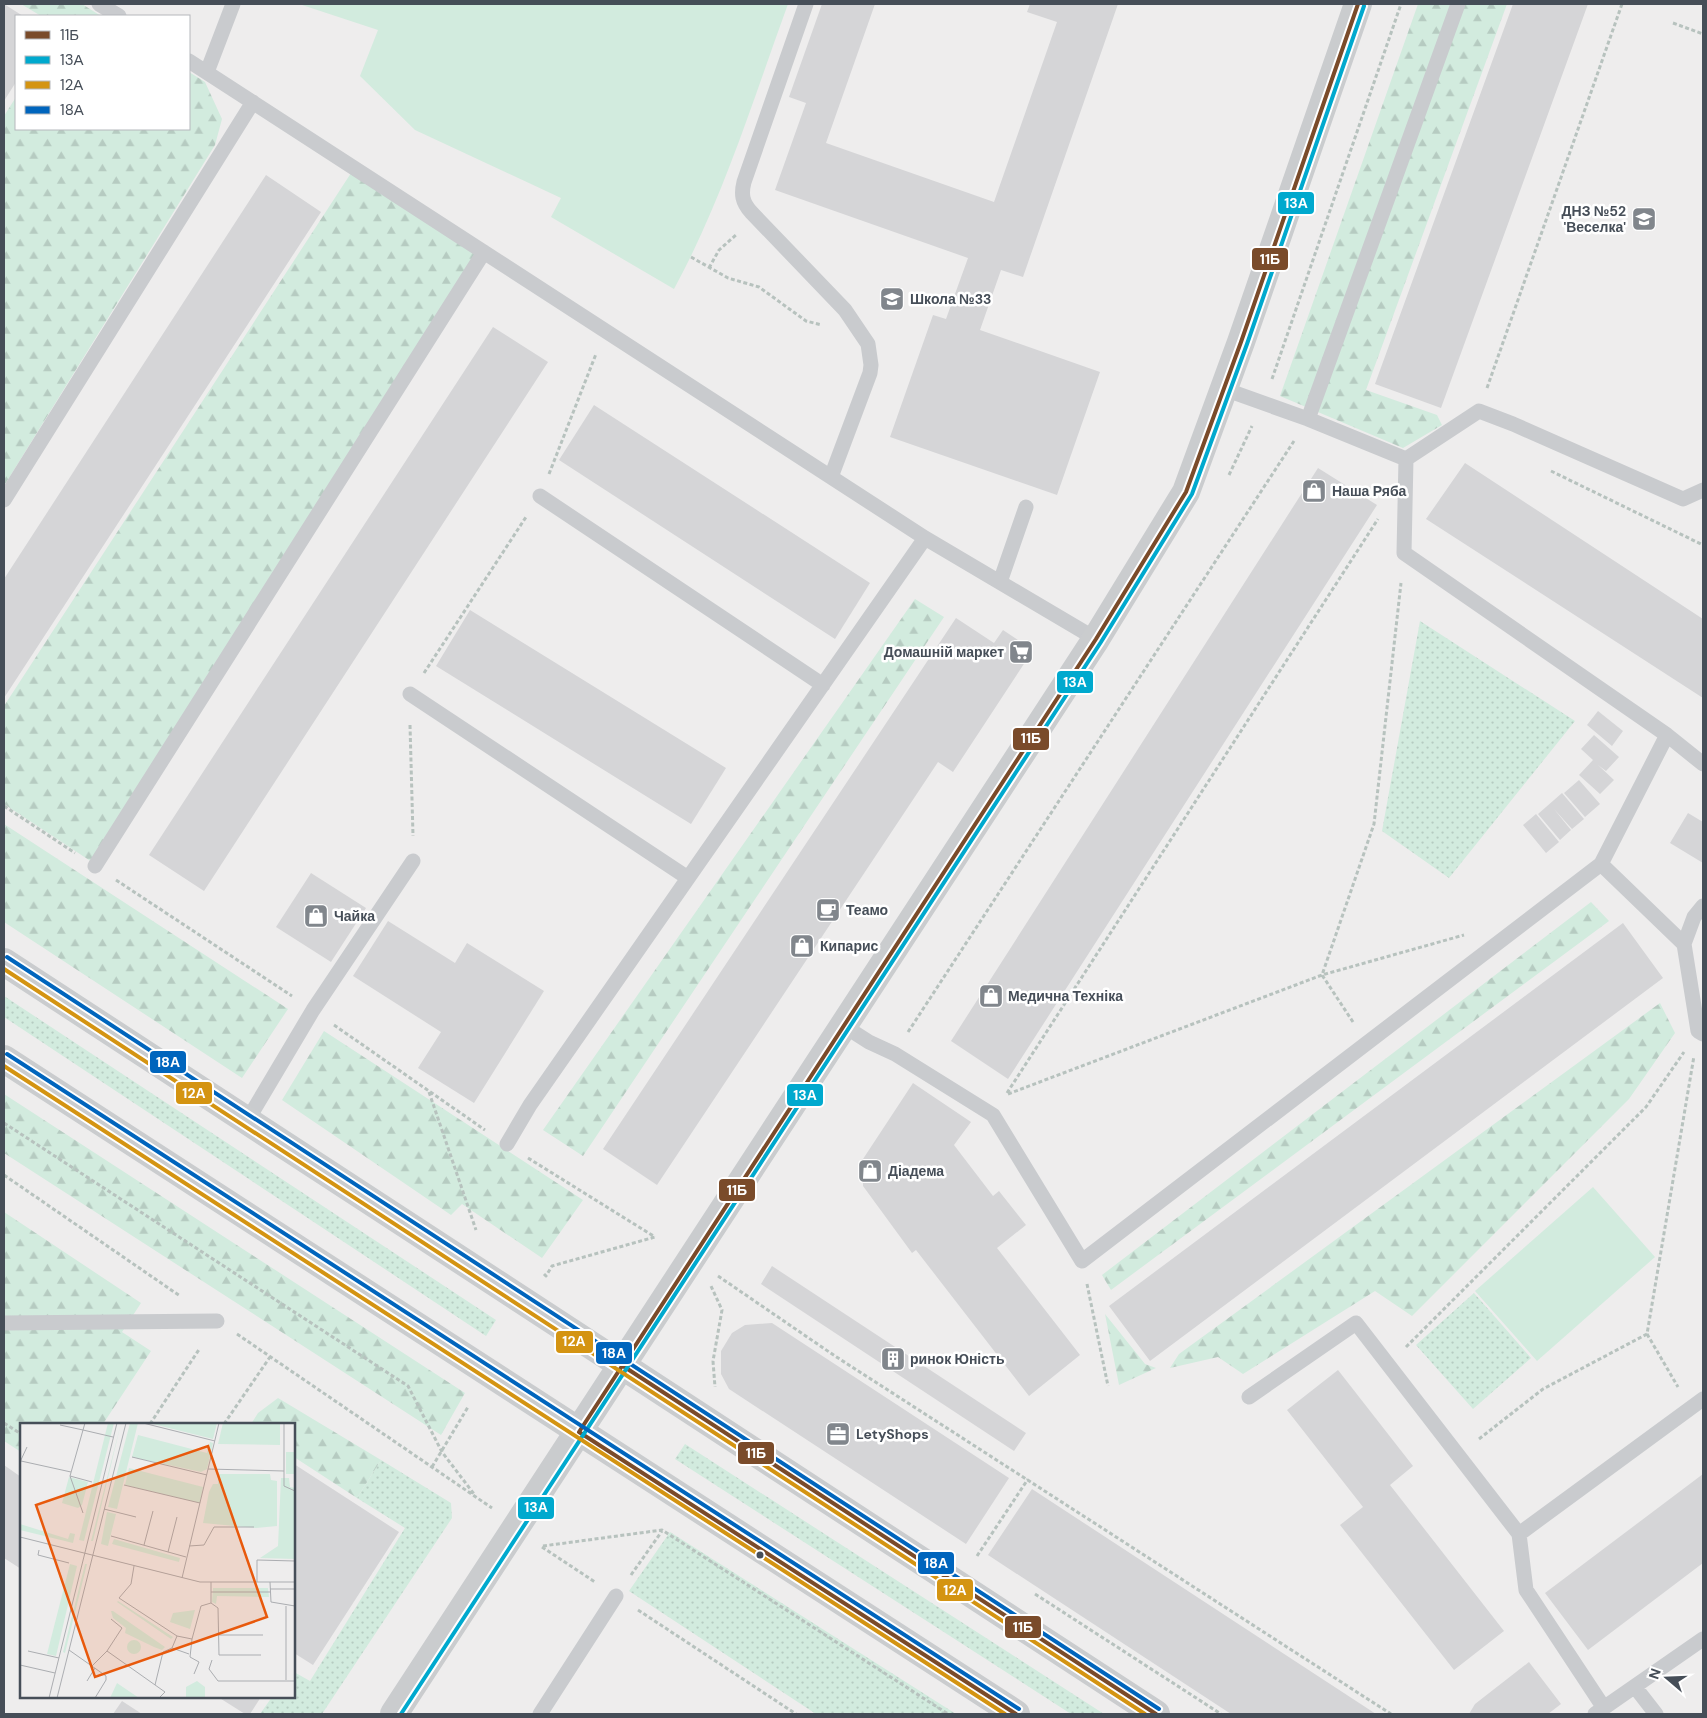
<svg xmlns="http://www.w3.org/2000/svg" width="1707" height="1718" font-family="'DM Sans',sans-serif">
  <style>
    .grass { fill: url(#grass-dots) }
    .forest { fill: url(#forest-firs) }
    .garden { fill: #d2ebde }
    .building { fill: #d5d5d7 }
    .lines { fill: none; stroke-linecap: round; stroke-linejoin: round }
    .path { stroke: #b7c2be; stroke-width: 3; stroke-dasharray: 4 2.5; stroke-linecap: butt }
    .lane { stroke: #c9cbce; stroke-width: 15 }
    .secondary { stroke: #caccce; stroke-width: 28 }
    .bus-1-casing { stroke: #fff; stroke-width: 8 }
    .bus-2-casing { stroke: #fff; stroke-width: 8 }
    .bus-3-casing { stroke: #fff; stroke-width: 8 }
    .bus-4-casing { stroke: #fff; stroke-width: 8 }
    .bus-1 { stroke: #7a4b2a; stroke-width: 4 }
    .bus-2 { stroke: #00a9ce; stroke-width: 4 }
    .bus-3 { stroke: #d49412; stroke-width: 4 }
    .bus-4 { stroke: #0065bd; stroke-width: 4 }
    .bus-dot { fill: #464e58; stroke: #fff; stroke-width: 2 }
    .labels { text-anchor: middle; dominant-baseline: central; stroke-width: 5; stroke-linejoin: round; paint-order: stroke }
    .poi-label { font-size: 14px; font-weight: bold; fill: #464e58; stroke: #fff; text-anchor: start }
    .inset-road { fill: none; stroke: #abadb1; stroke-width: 1 }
    .view { fill: #e8590c; fill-opacity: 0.15; stroke: #e8590c; stroke-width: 2.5 }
    .inset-edge { fill: none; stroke: #464e58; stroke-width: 2.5 }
    .line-badge { stroke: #fff; stroke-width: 2 }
    .badge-label { font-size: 14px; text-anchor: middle; font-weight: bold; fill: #fff }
  </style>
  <defs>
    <pattern id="grass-dots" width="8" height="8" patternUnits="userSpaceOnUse" patternTransform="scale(1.25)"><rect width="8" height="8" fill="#d2ebde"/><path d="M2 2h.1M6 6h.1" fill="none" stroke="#b6cbc1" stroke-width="1.8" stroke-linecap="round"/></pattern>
    <pattern id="forest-firs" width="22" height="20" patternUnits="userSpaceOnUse" patternTransform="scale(1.25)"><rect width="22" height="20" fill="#d2ebde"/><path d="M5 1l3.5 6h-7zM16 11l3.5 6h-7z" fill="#b6cbc1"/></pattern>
  </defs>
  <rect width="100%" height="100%" fill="#eeeded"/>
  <!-- grass -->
  <path class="grass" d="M1420 621 1575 721 1449 878 1382 831Z
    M4 996 496 1320 486 1336 4 1017Z
    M1474 1293 1531 1358 1473 1409 1416 1345Z
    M685 1444 1104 1714H1071L675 1459Z
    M381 1460 451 1503 452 1518 322 1714H260L272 1697H294V1672L310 1681 405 1528 357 1498Z
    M670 1532 956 1714H816L629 1591Z"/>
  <!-- forest -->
  <path class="forest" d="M21 4H82L101 16H41Z
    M1418 4H1507L1366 390 1437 415 1442 425 1403 448 1280 396Z
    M189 72 205 82 222 119 215 145 4 486V116L16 97V129H189Z
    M353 170 480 252 95 864 4 804V706Z
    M915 599 944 617 583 1156 543 1130Z
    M4 824 288 1009 242 1078 4 922Z
    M1591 902 1609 921 1111 1290 1102 1275Z
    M1660 1003 1675 1033 1629 1099 1412 1316 1375 1291 1243 1374 1218 1357 1170 1368 1179 1354Z
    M324 1031 583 1200 542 1258 462 1204 451 1215 282 1100Z
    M4 1094 465 1393 441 1435 4 1153Z
    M4 1212 141 1303 122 1332 151 1351 103 1424H21V1452L4 1441Z
    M1105 1314 1145 1364 1156 1368 1119 1385Z
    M278 1398 381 1460 357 1498 294 1457V1424H251L258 1413Z"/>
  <!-- garden -->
  <path class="garden" d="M299 4H788C753 100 723 199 674 289L551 217 561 198 415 130 360 76 378 30Z
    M1593 1187 1655 1257 1537 1361 1475 1291Z"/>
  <!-- building -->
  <path class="building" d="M4 4 23 16H16V82L4 101Z
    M822 4H875L826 143 994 202 1057 22 1027 12 1030 4H1118L1023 277 1001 270 980 330 1100 372 1057 495 890 437 933 315 946 319 968 258 775 190 806 103 789 97Z
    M1513 4H1588L1441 408 1375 384Z
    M266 175 321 212 4 698V579Z
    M493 327 548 362 204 891 149 855Z
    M594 405 870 583 835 639 559 460Z
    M1465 463 1703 619V698L1426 519Z
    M1318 468 1377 505 1008 1079 951 1041Z
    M470 610 726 768 691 824 436 666Z
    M956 618 994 643 1003 630 1033 650 953 772 938 762 657 1185 603 1149Z
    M1598 711 1623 731 1612 746 1587 725Z
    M1594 735 1619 757 1606 771 1598 765 1614 780 1600 794 1579 775 1593 760 1581 749Z
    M1579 780 1600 804 1585 817 1564 793Z
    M1562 793 1584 819 1572 829 1554 809 1571 830 1560 840 1538 814Z
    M1688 813 1703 822V863L1670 843Z
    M1536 814 1559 842 1546 853 1523 825Z
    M311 873 366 908 331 962 276 927Z
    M388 921 455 963 467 943 544 991 474 1103 418 1068 441 1032 353 976Z
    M1623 923 1663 978 1150 1361 1109 1306Z
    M913 1083 971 1122 954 1145 993 1196 999 1191 1026 1225 997 1248 1080 1355 1029 1396 916 1250 912 1253 863 1186V1159Z
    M772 1266 1026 1433 1014 1451 761 1284Z
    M772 1323 1009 1478 966 1544 729 1389 721 1374V1351L732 1333 745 1325Z
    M1338 1370 1413 1466 1390 1485 1504 1631 1454 1670 1340 1525 1363 1507 1287 1410Z
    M294 1464 399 1532 313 1665 294 1653Z
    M4 1465 21 1477V1569L4 1558Z
    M1703 1474V1563L1588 1650 1545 1593Z
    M1032 1489 1376 1714H1231L988 1555Z
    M1529 1662 1561 1704 1548 1714H1469L1475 1704Z
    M218 1697H261L250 1714H245Z
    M122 1701 142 1714H113Z"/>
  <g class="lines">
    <!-- path -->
    <path class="path" d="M1673 23 1703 34
      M691 257 728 278 759 287 806 321 822 325
      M709 268 719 250 737 234
      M1272 379 1401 4
      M1487 388 1622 4
      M1551 471 1703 545
      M549 474 596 354
      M1229 475 1252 426
      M424 673 526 517
      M410 725 413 836
      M4 806 75 853
      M116 880 292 996
      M1353 1022 1322 975 1374 824 1401 583
      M334 1025 485 1130
      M908 1032 1294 441
      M429 1092 476 1230
      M1007 1093 1378 519
      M1008 1094 1322 975 1464 935
      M4 1123 408 1386 442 1452 474 1494
      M528 1158 655 1237
      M4 1175 180 1296
      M544 1274 546 1276 552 1266 655 1237
      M718 1276 835 1356 1391 1714
      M1087 1284 1108 1386
      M711 1286 722 1310 713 1361 715 1387
      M237 1334 492 1508
      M1647 1334 1678 1387
      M1406 1347 1646 1107 1684 1052
      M4 1423 21 1434
      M150 1424 200 1348
      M224 1424 270 1357
      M1479 1439 1543 1389 1647 1334 1694 1056
      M432 1467 468 1407
      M543 1546 662 1530 948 1714
      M542 1547 595 1582
      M977 1556 1028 1479
      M631 1575 662 1531
      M1035 1594 1221 1714
      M638 1610 796 1714"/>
    <!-- lane -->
    <path class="lane" d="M99 4 119 16
      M806 4 744 182C741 194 742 202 751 212L845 310 868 344 871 365 870 373 831 477
      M189 61 925 538 1096 639
      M207 72 233 4
      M1224 389 1308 419 1406 459
      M1308 419 1458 4
      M540 496 823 685
      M4 500 253 102
      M1000 582 1026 507
      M410 694 688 878
      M1667 735 1703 764
      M1601 864 1684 944 1698 1031 1703 1034
      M95 866 484 252
      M1684 944 1694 917 1703 906
      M844 1026 869 1042 895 1054 993 1115 1082 1261 1601 864 1667 735 1404 553 1406 459 1479 411 1513 424 1683 499 1703 490
      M247 1121 313 1010 413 861
      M507 1144 530 1105 925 538
      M4 1323 217 1321
      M1249 1397 1356 1323 1519 1534
      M1635 1687 1656 1714
      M1604 1708 1526 1590 1519 1534 1703 1399
      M540 1714 616 1596
      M1595 1714 1703 1639"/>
    <!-- secondary -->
    <path class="secondary" d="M4 962 1156 1714
      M4 1059 1016 1714
      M394 1714 1096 639 1186 492 1241 342 1358 4"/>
    <defs>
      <path id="bus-1" d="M623 1366 1156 1714
        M1016 1714 579 1432 1096 639 1186 492 1241 342 1358 4"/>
      <path id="bus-2" d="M401 1714 1101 642 1192 494 1247 344 1364 6"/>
      <path id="bus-3" d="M4 969 1145 1714
        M4 1066 1005 1714"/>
      <path id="bus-4" d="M7 957 1159 1709
        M7 1054 1019 1709"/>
    </defs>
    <!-- bus-1 casing -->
    <use href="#bus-1" class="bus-1-casing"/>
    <!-- bus-2 casing -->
    <use href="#bus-2" class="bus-2-casing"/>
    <!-- bus-3 casing -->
    <use href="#bus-3" class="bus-3-casing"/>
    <!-- bus-4 casing -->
    <use href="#bus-4" class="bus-4-casing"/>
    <!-- bus-1 -->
    <use href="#bus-1" class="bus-1"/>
    <!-- bus-2 -->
    <use href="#bus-2" class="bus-2"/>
    <!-- bus-3 -->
    <use href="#bus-3" class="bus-3"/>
    <!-- bus-4 -->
    <use href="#bus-4" class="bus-4"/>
  </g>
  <!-- icons -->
  <defs>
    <symbol id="school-square" viewBox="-11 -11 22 22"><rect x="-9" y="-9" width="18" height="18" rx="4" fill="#81868c" stroke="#fff"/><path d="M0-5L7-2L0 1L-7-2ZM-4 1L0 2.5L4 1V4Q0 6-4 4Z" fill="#fff"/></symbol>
    <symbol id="shop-square" viewBox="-11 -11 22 22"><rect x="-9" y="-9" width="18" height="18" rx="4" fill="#81868c" stroke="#fff"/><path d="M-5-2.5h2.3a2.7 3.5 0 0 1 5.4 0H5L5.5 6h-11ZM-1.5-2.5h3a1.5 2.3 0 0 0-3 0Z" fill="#fff"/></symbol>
    <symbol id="supermarket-square" viewBox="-11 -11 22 22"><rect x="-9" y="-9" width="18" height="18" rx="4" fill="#81868c" stroke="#fff"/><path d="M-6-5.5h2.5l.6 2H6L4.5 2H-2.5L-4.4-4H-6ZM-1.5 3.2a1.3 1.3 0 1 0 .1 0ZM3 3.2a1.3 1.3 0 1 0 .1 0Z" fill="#fff"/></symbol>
    <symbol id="cafe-square" viewBox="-11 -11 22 22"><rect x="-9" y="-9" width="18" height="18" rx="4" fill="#81868c" stroke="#fff"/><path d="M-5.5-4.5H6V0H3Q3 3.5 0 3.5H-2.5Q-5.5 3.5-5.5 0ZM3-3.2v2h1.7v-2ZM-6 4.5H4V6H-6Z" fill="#fff"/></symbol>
    <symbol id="building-square" viewBox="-11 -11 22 22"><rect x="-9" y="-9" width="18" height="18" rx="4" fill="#81868c" stroke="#fff"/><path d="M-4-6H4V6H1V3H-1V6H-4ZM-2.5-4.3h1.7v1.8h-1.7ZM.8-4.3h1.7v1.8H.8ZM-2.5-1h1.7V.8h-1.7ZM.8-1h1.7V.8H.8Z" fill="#fff"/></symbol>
    <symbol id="office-square" viewBox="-11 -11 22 22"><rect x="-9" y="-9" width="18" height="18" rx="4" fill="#81868c" stroke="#fff"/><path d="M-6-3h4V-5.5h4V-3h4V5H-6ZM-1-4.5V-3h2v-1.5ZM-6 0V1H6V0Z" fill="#fff"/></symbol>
  </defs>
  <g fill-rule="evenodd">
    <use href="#school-square" x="1630" y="205" width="28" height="28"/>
    <use href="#school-square" x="878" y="285" width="28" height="28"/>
    <use href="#shop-square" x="1300" y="477" width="28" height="28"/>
    <use href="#supermarket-square" x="1007" y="638" width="28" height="28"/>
    <use href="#cafe-square" x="814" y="896" width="28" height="28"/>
    <use href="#shop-square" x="302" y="902" width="28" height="28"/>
    <use href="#shop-square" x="788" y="932" width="28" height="28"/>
    <use href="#shop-square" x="977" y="982" width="28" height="28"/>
    <use href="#shop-square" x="856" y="1157" width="28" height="28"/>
    <use href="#building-square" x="879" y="1345" width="28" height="28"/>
    <use href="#office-square" x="824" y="1420" width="28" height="28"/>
  </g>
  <!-- markers -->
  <circle class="bus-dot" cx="760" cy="1555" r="4.5"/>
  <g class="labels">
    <!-- poi labels -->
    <g class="poi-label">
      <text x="1626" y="211" text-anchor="end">ДНЗ №52<tspan x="1626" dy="16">'Веселка'</tspan></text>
      <text x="910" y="299">Школа №33</text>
      <text x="1332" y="491">Наша Ряба</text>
      <text x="1004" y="652" text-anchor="end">Домашній маркет</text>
      <text x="846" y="910">Теамо</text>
      <text x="334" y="916">Чайка</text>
      <text x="820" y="946">Кипарис</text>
      <text x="1008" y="996">Медична Техніка</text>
      <text x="888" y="1171">Діадема</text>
      <text x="910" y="1359">ринок Юність</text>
      <text x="856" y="1434">LetyShops</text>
    </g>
  </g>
  <!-- overview -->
  <g transform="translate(20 1423)">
    <rect width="275" height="275" fill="#eeeded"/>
    <path d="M101 0 73 118H71ZM0 101 48 116 50 110 55 111 53 120 0 107ZM50 141 57 143 36 233 27 231ZM65 141H67L45 230 43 229ZM175 187 170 206 150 199 153 190Z" fill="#d2ebde"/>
    <path d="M88 0H94L64 118 59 117ZM110 0H118L97 86 88 84ZM129 0H197L193 16ZM203 0H260V22L198 21ZM118 12 187 30 190 19 193 20 187 46 181 49 112 34ZM266 29H275V51H266ZM109 45 183 64 180 80 105 62ZM49 54 68 59 62 82 58 85 42 80ZM261 55H269L270 64 275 65V136L240 135 258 123ZM87 89 96 91 88 123 81 121ZM94 116 160 135 159 139 92 121ZM193 165H248L249 174 197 173 196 181 192 179ZM98 178 153 214 151 216 97 179ZM91 188H93L145 224 142 227 134 224 105 210 106 205 93 195Z" fill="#d2ebde"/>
    <path d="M198 51H250L251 57 257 58V103L236 105 183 100 189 69 193 61H198ZM107 224a7 7 0 1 1 14 0a7 7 0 1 1-14 0ZM177 258 185 264V275H166V264ZM97 260 119 275H90Z" fill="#d2ebde"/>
    <path class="inset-road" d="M123 0 195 18M40 2 63 7 65 0M112 34 187 52M1 38 51 49M0 39 7 24M188 46 264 48V0M264 48V63L275 68M50 53 63 90M72 59 50 53 63 7 93 14M104 62 180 80M84 86 116 94M91 113 166 134M0 114 180 159H275M124 122 133 88M169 123 184 122 194 104H234M19 127 18 132 49 140M148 129 157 94M114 143 111 161 99 175 157 213 172 216 181 183 191 180 198 185 199 232H241M162 155 199 0M237 159V137L275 138M250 159 251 179 275 183M250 166H275M191 169H250M191 180V159M266 183V257M199 212H243M172 216 170 234 179 239 174 251M152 225 169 231M49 227 86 253V257L75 275M8 228 39 235M87 228 102 205 91 196M192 237 189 246 198 258H275M0 242 35 250M72 243 87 228 145 269 139 275M67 258 75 245M135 262 143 229 152 225 157 213M29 275 97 0M37 275 106 0"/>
    <path class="view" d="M188 23 247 194 75 254 16 82Z"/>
    <rect width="275" height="275" class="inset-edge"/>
  </g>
  <g class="line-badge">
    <rect x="1277" y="191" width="38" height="24" rx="5" fill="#00a9ce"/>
    <rect x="1251" y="247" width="38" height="24" rx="5" fill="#7a4b2a"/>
    <rect x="1056" y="670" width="38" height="24" rx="5" fill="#00a9ce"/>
    <rect x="1012" y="727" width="38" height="24" rx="5" fill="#7a4b2a"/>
    <rect x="149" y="1050" width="38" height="24" rx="5" fill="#0065bd"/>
    <rect x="175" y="1081" width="38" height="24" rx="5" fill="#d49412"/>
    <rect x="786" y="1083" width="38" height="24" rx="5" fill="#00a9ce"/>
    <rect x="718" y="1178" width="38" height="24" rx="5" fill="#7a4b2a"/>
    <rect x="555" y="1330" width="39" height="24" rx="5" fill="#d49412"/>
    <rect x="595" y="1341" width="38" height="24" rx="5" fill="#0065bd"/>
    <rect x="737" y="1441" width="38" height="24" rx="5" fill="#7a4b2a"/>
    <rect x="517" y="1496" width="38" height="24" rx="5" fill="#00a9ce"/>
    <rect x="917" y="1551" width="38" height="24" rx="5" fill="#0065bd"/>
    <rect x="936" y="1578" width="38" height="24" rx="5" fill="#d49412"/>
    <rect x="1004" y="1615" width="38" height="24" rx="5" fill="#7a4b2a"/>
  </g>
  <g class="badge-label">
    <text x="1296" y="208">13А</text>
    <text x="1270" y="264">11Б</text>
    <text x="1075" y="687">13А</text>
    <text x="1031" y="743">11Б</text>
    <text x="168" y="1067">18А</text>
    <text x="194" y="1098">12А</text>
    <text x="805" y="1100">13А</text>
    <text x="737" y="1195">11Б</text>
    <text x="574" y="1346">12А</text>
    <text x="614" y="1358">18А</text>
    <text x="756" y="1458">11Б</text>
    <text x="536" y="1512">13А</text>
    <text x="936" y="1568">18А</text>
    <text x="955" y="1595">12А</text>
    <text x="1023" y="1632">11Б</text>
  </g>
  <!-- border -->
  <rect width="1707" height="1718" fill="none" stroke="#464e58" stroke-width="10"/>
  <!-- legend -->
  <rect x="15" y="15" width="175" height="115" fill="#ffffff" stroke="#b5b8bc"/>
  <rect x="25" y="31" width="25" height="8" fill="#7a4b2a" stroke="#b5b8bc"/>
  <text x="60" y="40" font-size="15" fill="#464e58">11Б</text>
  <rect x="25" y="56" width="25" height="8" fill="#00a9ce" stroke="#b5b8bc"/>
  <text x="60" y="65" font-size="15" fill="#464e58">13А</text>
  <rect x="25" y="81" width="25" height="8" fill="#d49412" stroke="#b5b8bc"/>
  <text x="60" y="90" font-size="15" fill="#464e58">12А</text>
  <rect x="25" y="106" width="25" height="8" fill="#0065bd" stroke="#b5b8bc"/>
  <text x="60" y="115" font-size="15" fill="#464e58">18А</text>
  <!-- north arrow -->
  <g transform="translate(1667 1678) rotate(289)" stroke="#ffffff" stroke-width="4" paint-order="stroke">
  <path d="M0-4L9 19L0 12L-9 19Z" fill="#464e58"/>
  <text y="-8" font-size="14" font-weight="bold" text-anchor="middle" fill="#464e58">N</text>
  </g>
</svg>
